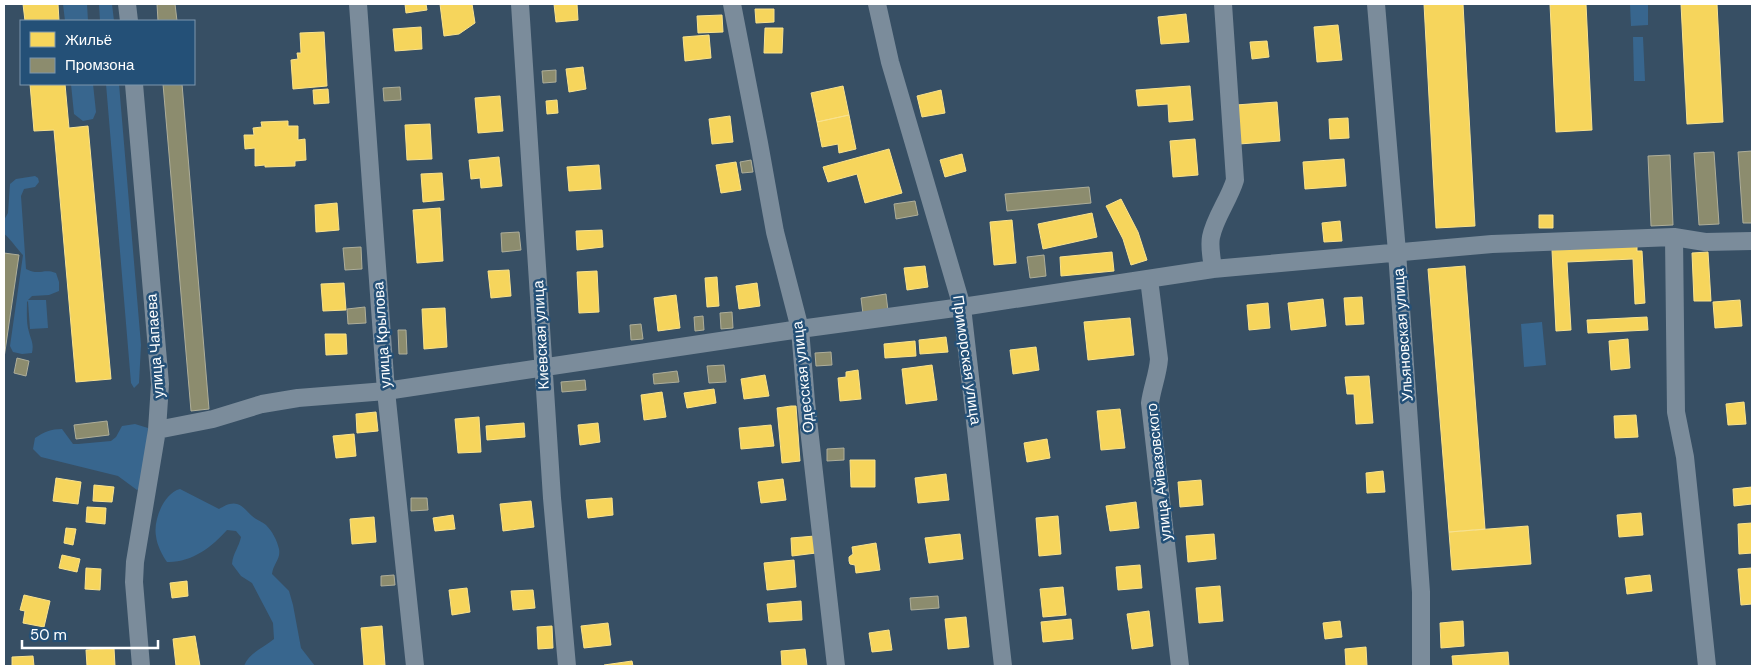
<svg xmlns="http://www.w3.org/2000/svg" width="1756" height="670" font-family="'DM Sans',sans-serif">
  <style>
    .green { fill: #38668e }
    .homes { fill: #f6d55c; stroke: #f9e28d }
    .industry { fill: #8c8c6e; stroke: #aeae9a }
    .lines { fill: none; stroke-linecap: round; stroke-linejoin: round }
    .street { stroke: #7b8c9b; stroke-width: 18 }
    .labels { text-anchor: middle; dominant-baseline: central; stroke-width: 5; stroke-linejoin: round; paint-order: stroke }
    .street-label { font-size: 15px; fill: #fff; stroke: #245077 }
  </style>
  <rect width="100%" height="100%" fill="#374f64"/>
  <!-- green -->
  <path class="green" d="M63 4H87L88 21H65Z
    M99 4H112L114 21H100Z
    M1630 4H1648V25L1631 26Z
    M1633 37H1643L1645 81H1634Z
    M71 84H93L96 112 93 119 83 121 74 114Z
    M106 84H119L141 345 139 383 134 388 131 383Z
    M35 176 38 178 39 182 35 187 24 189 21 196 26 269C40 276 43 268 56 273L59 282V291L49 295 32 296 28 300H46L48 328 30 329 28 301 27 302C27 311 26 323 29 332 31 340 34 343 32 353L22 354 13 352 10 346 23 255C19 251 8 236 4 234V220L8 213 10 184 16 179Z
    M1542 322 1546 365 1524 367 1521 324Z
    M135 424 148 428 145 486 137 490 118 476 41 457 33 449 35 438C44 432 51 429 62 429L73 444H78L111 441 116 437 122 426Z
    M180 489 219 509C224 506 231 502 237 504 244 506 247 512 252 516 256 520 262 521 266 525 272 531 277 540 279 549 281 559 273 564 272 574L289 591 293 605 301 648 315 666H244C249 653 263 648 274 639L273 623 252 583 241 576 232 564C233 553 239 547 241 537L236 531 227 530C212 547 191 563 167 562 162 555 157 545 156 536 153 520 164 493 180 489Z"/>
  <!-- homes -->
  <path class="homes" d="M23 4H58L59 21H25Z
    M405 4H426L427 10 406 13Z
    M440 4H472L475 23 459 34 444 36Z
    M554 4H577L578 20 556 22Z
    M1424 4H1463L1475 226 1436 228Z
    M1550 4H1586L1592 130 1556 132Z
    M1681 4H1717L1723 122 1687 124Z
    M755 9H774V22L756 23Z
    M1186 14 1189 42 1161 44 1158 17Z
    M722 15 723 32 698 33 697 16Z
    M1338 25 1342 60 1317 62 1314 27Z
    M421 27 422 49 395 51 393 29Z
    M765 28H783L782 53H764Z
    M324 32 327 86 293 89 291 60 298 59 297 53H301L300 33Z
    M709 35 711 58 685 61 683 37Z
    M1267 41 1269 57 1252 59 1250 42Z
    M583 67 586 89 569 92 566 69Z
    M30 84H65L69 128 88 126 111 379 76 382 54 130 34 131Z
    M843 86 849 115 817 122 811 93Z
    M1190 86 1193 120 1169 122 1168 104 1138 106 1136 90Z
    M328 89 329 103 314 104 313 90Z
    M941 90 945 113 922 117 917 96Z
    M500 96 503 131 478 133 475 98Z
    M557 100 558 113 547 114 546 101Z
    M1277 102 1280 141 1239 144 1236 105Z
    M849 115 856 149 839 153 838 144 822 147 817 122Z
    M730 116 733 142 712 144 709 119Z
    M1348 118 1349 138 1330 139 1329 119Z
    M288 121V126H298V140L305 139 306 160 295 161V166L265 167V165L255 166V148L245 149 244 135H254L253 128 262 127 261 122Z
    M430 124 432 159 407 160 405 125Z
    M1195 139 1198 175 1173 177 1170 141Z
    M889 149 902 193 865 203 857 174 828 182 823 167Z
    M962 154 966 171 945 177 940 160Z
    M499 157 502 186 481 188 480 178 471 179 469 160Z
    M1344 159 1346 186 1305 189 1303 162Z
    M736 162 741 190 721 193 716 165Z
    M599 165 601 189 569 191 567 167Z
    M442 173 444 200 423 202 421 174Z
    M1121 199 1138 232 1147 260 1131 265 1123 239 1106 206Z
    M337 203 339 230 316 232 315 205Z
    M440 208 443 261 417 263 413 210Z
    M1092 213 1097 237 1043 249 1038 224Z
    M1539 215H1553V228H1539Z
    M1012 220 1016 263 994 265 990 222Z
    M1340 221 1342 241 1324 242 1322 223Z
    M602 230 603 247 577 250 576 231Z
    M1637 245V251H1642L1645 303 1635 304 1633 259 1567 262 1571 330 1556 331 1552 250Z
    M1112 252 1114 271 1061 276 1060 257Z
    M1708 252 1711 301H1694L1692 253Z
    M925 266 928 287 907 290 904 268Z
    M1465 266 1485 529 1449 532 1428 269Z
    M509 270 511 296 491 298 488 271Z
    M597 271 599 312 579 313 577 272Z
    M717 277 719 306 707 307 705 278Z
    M344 283 346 310 323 311 321 284Z
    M757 283 760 306 739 309 736 286Z
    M676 295 680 328 658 331 654 298Z
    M1362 297 1364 324 1346 325 1344 298Z
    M1323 299 1326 326 1291 330 1288 303Z
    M1740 300 1742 326 1715 328 1713 302Z
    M1268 303 1270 328 1249 330 1247 305Z
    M445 308 447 347 424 349 422 309Z
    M1647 317 1648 330 1588 333 1587 320Z
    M1130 318 1134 355 1088 360 1084 322Z
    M325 334H346L347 354 326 355Z
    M946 337 948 352 920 354 919 340Z
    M1628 339 1630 368 1611 370 1609 341Z
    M915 341 916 356 885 358 884 344Z
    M1036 347 1039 370 1013 374 1010 350Z
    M932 365 937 400 906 404 902 369Z
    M858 370 861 399 840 401 838 378 846 377V372Z
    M765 375 769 396 744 399 741 379Z
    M1369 376 1373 423 1356 424 1354 394H1347L1345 377Z
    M714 389 716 403 687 408 684 393Z
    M662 392 666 417 644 420 641 395Z
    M1744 402 1746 424 1728 425 1726 404Z
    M791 406H796L800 461 782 463 777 408Z
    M1120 409 1125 448 1101 450 1097 411Z
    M376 412 378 431 357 433 356 414Z
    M1636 415 1638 437 1615 438 1614 416Z
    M479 417 481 452 458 453 455 419Z
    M524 423 525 437 487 440 486 426Z
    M598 423 600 442 580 445 578 425Z
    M771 425 774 446 741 449 739 428Z
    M354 434 356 456 336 458 333 436Z
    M1047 439 1050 458 1027 462 1024 443Z
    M850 460H875V487H851Z
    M1383 471 1385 492 1367 493 1366 473Z
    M946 474 949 500 918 503 915 478Z
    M56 478 81 482 78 504 53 501Z
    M783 479 786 500 761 503 758 482Z
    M1201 480 1203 505 1180 507 1178 482Z
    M94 485 114 487 112 502 93 501Z
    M1752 487V504L1734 506 1733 489Z
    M612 498 613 515 588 518 586 500Z
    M531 501 534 527 503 531 500 504Z
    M1136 502 1139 528 1110 531 1106 506Z
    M87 507 106 508 105 524 86 522Z
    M1641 513 1643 535 1619 537 1617 515Z
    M453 515 455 529 435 531 433 518Z
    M1058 516 1061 554 1039 556 1036 518Z
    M374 517 376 542 352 544 350 519Z
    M1752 523V553L1739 554 1738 524Z
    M1528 526 1531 564 1452 570 1449 532Z
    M66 528 76 529 73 545 64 543Z
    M960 534 963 559 929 563 925 538Z
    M1214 534 1216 559 1188 562 1186 536Z
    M815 536 816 553 792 556 791 538Z
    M876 543 880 570 856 573 855 565 850 564 849 561V557L853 554 852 547Z
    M62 555 80 559 77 572 59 568Z
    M794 560 796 587 767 590 764 563Z
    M1140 565 1142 588 1118 590 1116 567Z
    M86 568 101 569 100 590 85 589Z
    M1752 568V604L1741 605 1738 569Z
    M1650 575 1652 591 1627 594 1625 578Z
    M187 581 188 596 172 598 170 583Z
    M1220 586 1223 621 1199 623 1196 588Z
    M1063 587 1066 615 1043 617 1040 589Z
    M467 588 470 612 452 615 449 590Z
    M533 590 535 608 513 610 511 591Z
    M24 595 50 601 44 627 23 623 25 611 20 610Z
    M801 601 802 620 769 622 767 604Z
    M1149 611 1153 646 1132 649 1127 614Z
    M966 617 969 647 948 649 945 619Z
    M1071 619 1073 639 1043 642 1041 622Z
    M1340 621 1342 637 1325 639 1323 623Z
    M1463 621 1464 646 1441 648 1440 623Z
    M608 623 611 645 584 648 581 626Z
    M382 626 385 665 364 666 361 628Z
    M552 626 553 648 538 649 537 627Z
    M889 630 892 650 872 652 869 633Z
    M195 636 200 666H176L173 639Z
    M1366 647 1367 666H1346L1345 649Z
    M114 648 115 666H87L86 650Z
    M805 649 807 666H782L781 651Z
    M1508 652 1509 666H1453L1452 656Z
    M33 656 34 666H12V657Z
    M632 661 633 666H605L604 665Z"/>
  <!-- industry -->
  <path class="industry" d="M157 4H175L177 21H158Z
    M556 70V82L543 83 542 71Z
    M163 84H182L209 409 191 411Z
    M400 87 401 100 384 101 383 88Z
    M1752 151V223H1743L1738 152Z
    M1714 152 1719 224 1699 225 1694 153Z
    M1670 155 1673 225 1651 226 1648 156Z
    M751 160 753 172 742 173 740 162Z
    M1089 187 1091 203 1007 211 1005 194Z
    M915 201 918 215 896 219 894 204Z
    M519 232 521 250 502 252 501 233Z
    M361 247 362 269 345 270 343 248Z
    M4 253 19 255 4 358Z
    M1044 255 1046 276 1030 278 1027 257Z
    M886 294 888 311 863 314 861 298Z
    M365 307 366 323 348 324 347 309Z
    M732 312 733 328 721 329 720 313Z
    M703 316 704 330 695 331 694 317Z
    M641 324 643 339 631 340 630 325Z
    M398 330H406L407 354H399Z
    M831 352 832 365 816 366 815 353Z
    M17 358 29 361 26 376 14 373Z
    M724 365 726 382 709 383 707 366Z
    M677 371 679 382 654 384 653 374Z
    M585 380 586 390 562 392 561 382Z
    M107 421 109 435 76 439 74 425Z
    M844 448V460L827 461V449Z
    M411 498H427L428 510 411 511Z
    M394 575 395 585 381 586V576Z
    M938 596 939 608 911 610 910 598Z"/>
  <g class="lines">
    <!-- street -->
    <path class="street" d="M127 4 129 21
      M358 4 386 391 415 666
      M520 4 552 498 567 666
      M732 4 759 143 775 232 800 329 806 402 836 666
      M877 4 890 62 962 307 1003 666
      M1376 4 1397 252 1421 592V666
      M134 84 160 384 157 430 135 562 134 582 141 666
      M1674 237 1676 412 1685 457 1707 666
      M1213 269C1212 259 1209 247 1211 237 1215 217 1229 200 1235 180L1223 4
      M1149 279 1159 359C1158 374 1152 388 1150 403L1180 666
      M157 430 213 419 262 404 298 398 386 391 800 329 962 307 1213 269 1492 244 1674 237 1705 242 1752 241"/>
  </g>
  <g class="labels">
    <!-- street labels -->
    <g class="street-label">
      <text transform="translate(382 335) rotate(-94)">улица Крылова</text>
      <text transform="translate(541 335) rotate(-93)">Киевская улица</text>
      <text transform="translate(1403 335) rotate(-94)">Ульяновская улица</text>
      <text transform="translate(155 346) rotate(-94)">улица Чапаева</text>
      <text transform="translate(967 360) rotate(82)">Приморская улица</text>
      <text transform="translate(803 377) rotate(-96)">Одесская улица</text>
      <text transform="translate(1159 472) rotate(-96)">улица Айвазовского</text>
    </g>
  </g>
  <!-- border -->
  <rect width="1756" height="670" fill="none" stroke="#ffffff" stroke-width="10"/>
  <!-- legend -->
  <rect x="20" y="20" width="175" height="65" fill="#245077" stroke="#7c96ad"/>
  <rect x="30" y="32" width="25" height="15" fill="#f6d55c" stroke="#7c96ad"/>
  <text x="65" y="45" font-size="15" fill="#ffffff">Жильё</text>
  <rect x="30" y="58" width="25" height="15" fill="#8c8c6e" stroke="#7c96ad"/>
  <text x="65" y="70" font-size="15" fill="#ffffff">Промзона</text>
  <!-- scale -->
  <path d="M22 640v8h136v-8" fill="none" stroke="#ffffff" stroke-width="2.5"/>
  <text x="30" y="640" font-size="15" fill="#ffffff" stroke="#245077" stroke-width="4" paint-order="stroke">50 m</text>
</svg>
